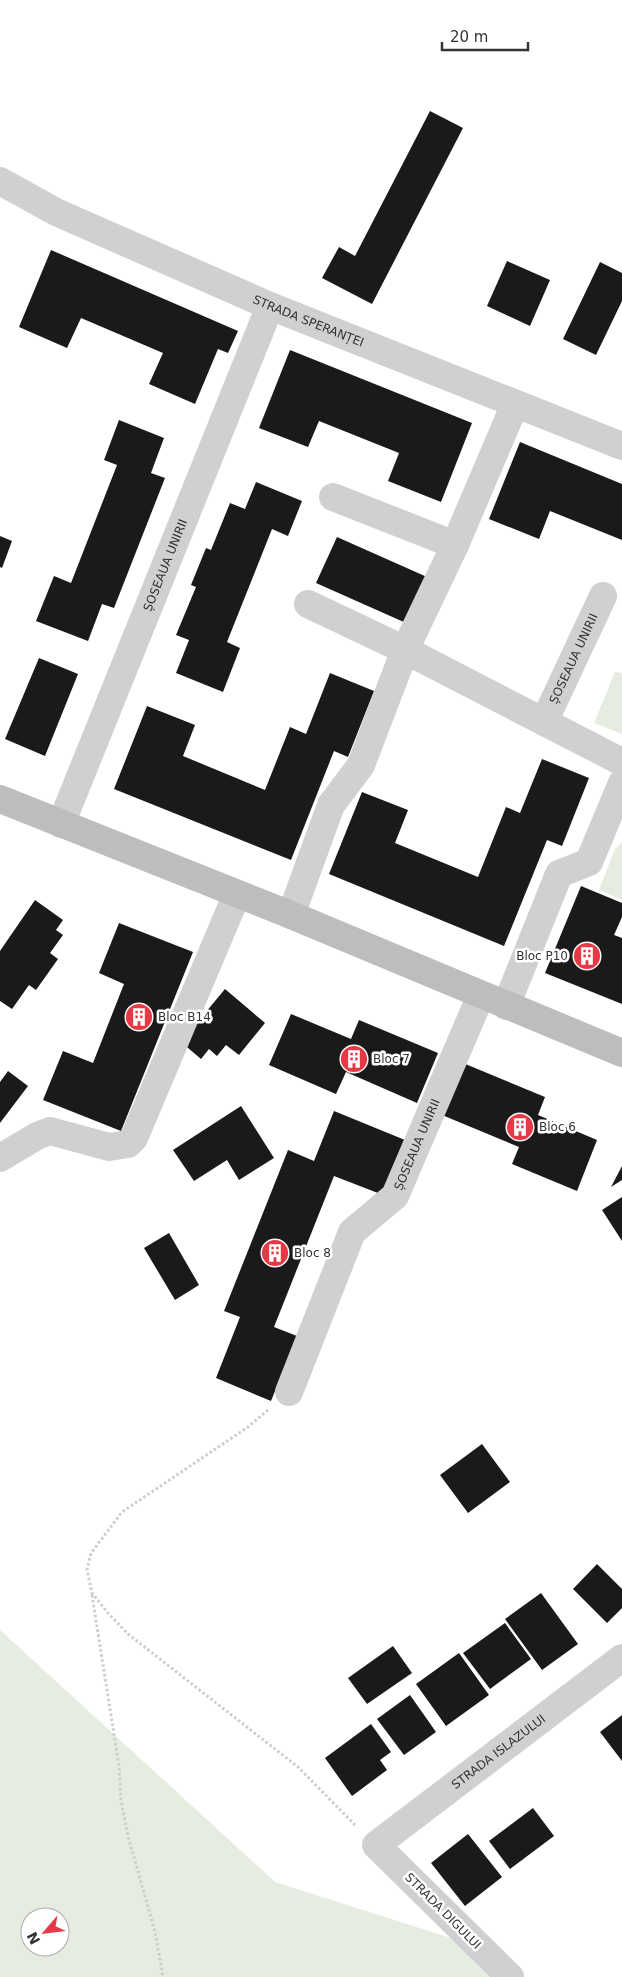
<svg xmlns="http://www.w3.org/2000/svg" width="622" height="1977" font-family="'DejaVu Sans',sans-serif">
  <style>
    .green { fill: #e6ecdf; fill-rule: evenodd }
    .building { fill: #1a1a1a }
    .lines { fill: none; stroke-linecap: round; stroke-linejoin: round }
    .path { stroke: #cdcdcd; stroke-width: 3; stroke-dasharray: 2.5 2.5; stroke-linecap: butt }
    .minor { stroke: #d0d0d0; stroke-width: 28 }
    .secondary { stroke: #bdbdbd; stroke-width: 28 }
    .labels { text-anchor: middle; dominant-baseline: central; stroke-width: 5; stroke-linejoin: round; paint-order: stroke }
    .street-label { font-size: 12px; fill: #333; stroke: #fff }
    .poi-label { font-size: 12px; fill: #333; stroke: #fff; text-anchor: start }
  </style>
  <rect width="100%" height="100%" fill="#fff"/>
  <!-- green -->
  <path class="green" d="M615 672 622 673V734L594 723Z
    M622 842V900L599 890 615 849Z
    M0 1630 275 1882 454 1939 493 1977H0ZM30 1917H60V1947H30Z"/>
  <!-- building -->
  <path class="building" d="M430 111 463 128 372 304 322 278 339 247 355 256Z
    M51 250 238 331 228 353 218 349 195 404 149 384 163 353 81 318 67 348 19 327Z
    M507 261 550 280 530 326 487 306Z
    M600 262 622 273V301L596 355 563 339Z
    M290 350 472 423 441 502 388 481 399 453 319 421 308 447 259 428Z
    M119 420 164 438 151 473 165 478 114 608 102 604 88 641 36 621 54 576 71 583 117 465 104 460Z
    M520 442 622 484V540L550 511 539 539 489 519Z
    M256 482 302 501 288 536 272 529 227 642 240 648 223 692 176 673 189 640 176 635 196 587 191 585 206 548 211 550 230 503 245 509Z
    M0 536 12 541 2 568 0 567Z
    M337 537 427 577 406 623 316 583Z
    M39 658 78 674 45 756 5 739Z
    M330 673 374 691 348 757 334 751 291 860 114 789 147 706 195 725 183 756 265 790 290 727 306 734Z
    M542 759 589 778 562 846 547 840 504 946 329 874 362 792 408 810 395 843 478 877 506 807 520 813Z
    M581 886 622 903V917L614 935 622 938V1004L545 973Z
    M35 900 63 920 56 930 63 935 50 953 58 959 36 990 29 985 12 1009 0 1001V951Z
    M119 923 193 952 121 1131 43 1100 63 1051 93 1063 124 984 99 973Z
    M225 989 265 1023 239 1055 226 1045 217 1056 209 1049 201 1059 181 1042Z
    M291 1014 351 1039 359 1020 438 1053 417 1103 346 1072 336 1094 269 1065Z
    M463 1063 545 1097 538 1115 597 1140 577 1191 512 1164 519 1147 442 1115Z
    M8 1071 28 1086 0 1123V1082Z
    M241 1106 274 1158 239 1180 227 1160 194 1181 173 1150Z
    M334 1111 405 1140 383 1195 334 1176 274 1327 297 1336 271 1401 216 1378 240 1317 224 1311 288 1150 314 1161Z
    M622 1166V1180L611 1187Z
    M622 1197V1241L602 1210Z
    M169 1233 199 1285 175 1300 144 1248Z
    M482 1444 510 1482 468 1513 440 1475Z
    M597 1564 622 1589V1608L607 1623 573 1589Z
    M541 1593 578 1644 542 1670 505 1619Z
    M505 1623 531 1659 490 1689 463 1653Z
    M393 1646 412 1673 367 1704 348 1678Z
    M459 1653 489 1695 446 1726 416 1684Z
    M410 1695 436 1732 404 1755 377 1719Z
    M622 1715V1761L600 1732Z
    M371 1724 391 1752 380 1760 387 1770 352 1796 325 1758Z
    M533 1808 554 1836 510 1869 489 1841Z
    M468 1834 502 1877 465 1906 431 1863Z"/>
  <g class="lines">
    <!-- path -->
    <path class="path" d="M268 1410 248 1427 122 1512 91 1553 87 1570 92 1593 108 1613 128 1634 298 1767 356 1826
      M92 1595 119 1766 121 1800 128 1836 155 1932 163 1977"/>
    <!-- minor -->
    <g class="minor">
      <path id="s1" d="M0 181 56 212 270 306 622 446"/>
      <path d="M333 497 455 545"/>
      <path d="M308 604 405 650 622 762"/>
      <path id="s2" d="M544 722 603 596"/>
      <path id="s3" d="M61 824 270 306"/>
      <path d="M291 915 331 805 361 765 405 650 455 545 515 404"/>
      <path d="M506 1006 559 874 589 862 622 783"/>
      <path d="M0 1158 37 1136 50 1131 109 1147 128 1144 134 1138 237 894"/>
      <path id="s4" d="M289 1392 352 1232 395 1196 481 995"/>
      <path id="s5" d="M510 1977 376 1845 622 1658"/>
    </g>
    <!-- secondary -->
    <path class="secondary" d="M0 799 291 915 622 1053"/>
  </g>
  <!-- icons -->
  <defs>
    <symbol id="building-disc" viewBox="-11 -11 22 22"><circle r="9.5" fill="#e63946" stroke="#fff"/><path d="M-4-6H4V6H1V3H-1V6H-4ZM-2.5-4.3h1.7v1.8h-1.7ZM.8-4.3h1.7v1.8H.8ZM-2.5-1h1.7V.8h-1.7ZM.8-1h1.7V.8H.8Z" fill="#fff"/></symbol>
  </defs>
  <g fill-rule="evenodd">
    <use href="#building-disc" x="571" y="940" width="32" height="32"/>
    <use href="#building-disc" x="123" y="1001" width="32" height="32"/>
    <use href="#building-disc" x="338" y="1043" width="32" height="32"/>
    <use href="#building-disc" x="504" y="1111" width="32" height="32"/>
    <use href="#building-disc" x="259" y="1237" width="32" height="32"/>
  </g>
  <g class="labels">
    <!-- street labels -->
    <g class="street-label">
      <text stroke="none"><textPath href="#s1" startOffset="339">STRADA SPERANȚEI</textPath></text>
      <text stroke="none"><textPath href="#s3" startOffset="279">ȘOSEAUA UNIRII</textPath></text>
      <text stroke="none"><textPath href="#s2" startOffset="70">ȘOSEAUA UNIRII</textPath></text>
      <text stroke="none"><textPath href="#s4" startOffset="284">ȘOSEAUA UNIRII</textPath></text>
      <text stroke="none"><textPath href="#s5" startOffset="342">STRADA ISLAZULUI</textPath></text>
      <text transform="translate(443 1911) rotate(45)">STRADA DIGULUI</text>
    </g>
    <!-- poi labels -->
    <g class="poi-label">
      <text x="568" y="956" text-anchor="end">Bloc P10</text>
      <text x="158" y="1017">Bloc B14</text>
      <text x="373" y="1059">Bloc 7</text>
      <text x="539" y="1127">Bloc 6</text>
      <text x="294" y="1253">Bloc 8</text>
    </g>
  </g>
  <!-- north arrow -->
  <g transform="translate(45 1932) rotate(242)"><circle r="24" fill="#ffffff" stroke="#adadad"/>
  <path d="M0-4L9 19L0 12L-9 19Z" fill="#e63946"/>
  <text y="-8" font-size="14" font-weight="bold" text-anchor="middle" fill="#333333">N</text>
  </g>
  <!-- scale -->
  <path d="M442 42v8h86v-8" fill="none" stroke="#333333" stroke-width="2.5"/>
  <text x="450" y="42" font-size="15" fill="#333333" stroke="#ffffff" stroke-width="4" paint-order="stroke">20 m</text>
</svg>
